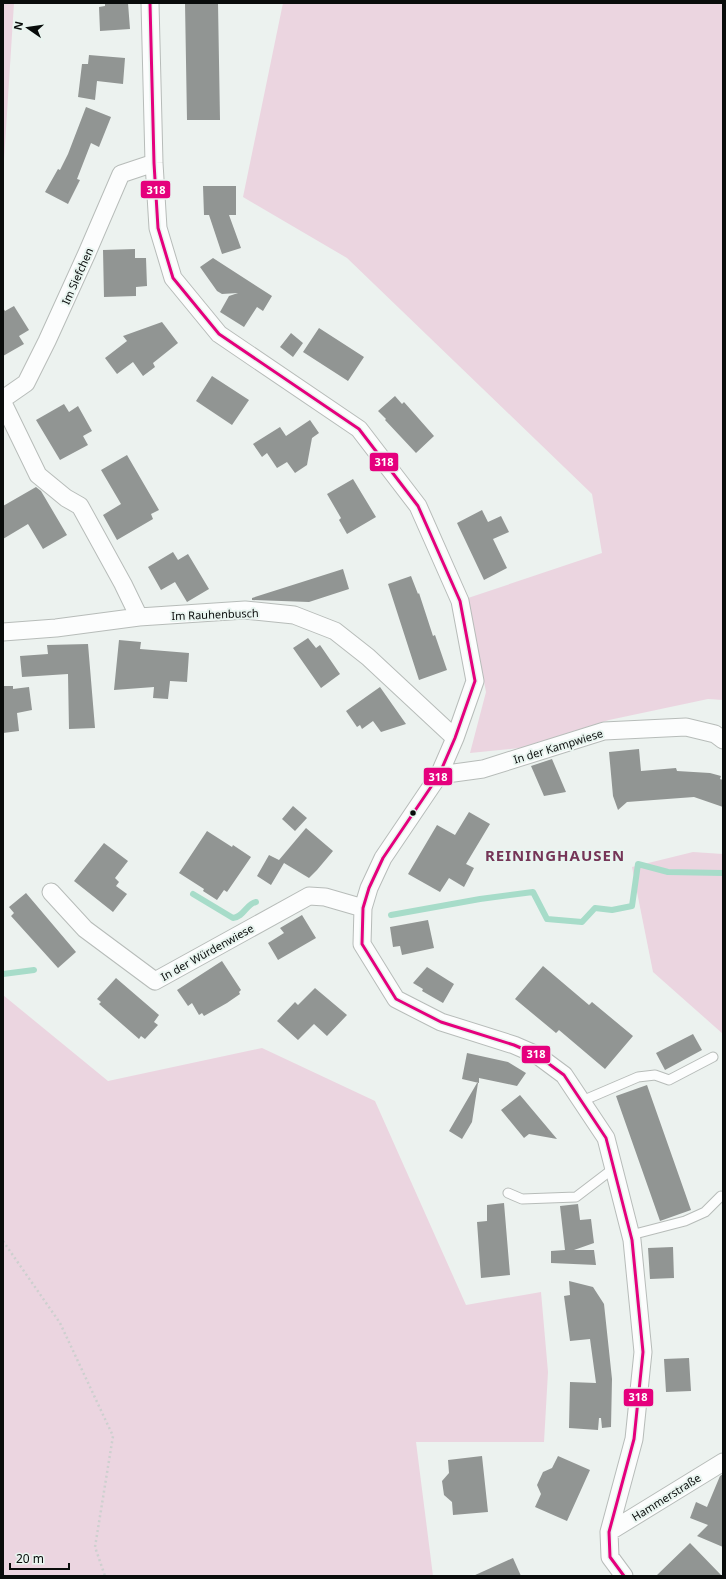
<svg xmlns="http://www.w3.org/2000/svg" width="726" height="1579" font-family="'Noto Sans',sans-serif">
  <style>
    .green { fill: #ebd5e0 }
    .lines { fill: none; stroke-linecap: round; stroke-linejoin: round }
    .stream { stroke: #a7dcc9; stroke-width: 6 }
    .building { fill: #919593 }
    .service-casing { stroke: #b7bcb9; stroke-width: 11 }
    .minor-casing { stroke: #b7bcb9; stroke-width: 19 }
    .path { stroke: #cdd0cf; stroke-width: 2.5; stroke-dasharray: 2 3; stroke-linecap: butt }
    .service { stroke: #fcfdfd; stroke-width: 9 }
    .minor { stroke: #fcfdfd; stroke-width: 17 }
    .bus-1-casing { stroke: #e9f5f0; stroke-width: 6 }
    .bus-1 { stroke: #e5007d; stroke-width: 3 }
    .bus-dot { fill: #090c0b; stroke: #e9f5f0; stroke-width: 1.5 }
    .labels { text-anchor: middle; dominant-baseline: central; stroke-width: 4; stroke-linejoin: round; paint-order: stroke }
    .street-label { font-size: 11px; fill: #090c0b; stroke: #e9f5f0 }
    .district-label { font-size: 15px; font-weight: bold; letter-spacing: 1px; fill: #753557; stroke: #e9f5f0 }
    .line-badge { stroke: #e9f5f0; stroke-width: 1.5 }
    .badge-label { font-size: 11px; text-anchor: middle; font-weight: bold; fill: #fff }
  </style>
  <rect width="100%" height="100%" fill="#ecf2ef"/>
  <!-- green -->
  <path class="green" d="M3 3H14L3 176Z
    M283 3H723V700L708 699 609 720 520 748 470 753 486 692 468 598 602 553 592 494 347 258 243 197Z
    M693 852 723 854V1034L653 972 632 867Z
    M3 995 108 1081 262 1048 375 1101 466 1305 541 1292 548 1372 544 1442H416L433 1576H3Z"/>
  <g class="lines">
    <!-- stream -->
    <path class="stream" d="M193 894 233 918C244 917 246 904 256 902
      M391 915 480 899 533 892 547 919 582 922 595 908 612 910 632 906 638 864 668 872 723 873
      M3 974 34 970"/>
  </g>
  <!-- building -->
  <path class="building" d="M105 3H128L130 29 100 31 99 7 105 6Z
    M185 3H218L220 120H187Z
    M89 55 125 58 123 84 97 81 95 100 78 97 82 64H88Z
    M86 107 111 117 99 147 91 143 77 179 80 180 68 204 45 192 58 169 60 170 68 154Z
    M203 186H236V215H229L241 248 222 254 209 215H204Z
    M135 249V258H146L147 286 136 287V296L104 297 103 250Z
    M213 258 272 296 263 311 257 307 244 327 220 312 229 296 238 293 222 294 217 291 200 267Z
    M14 306 29 330 19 336 24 344 3 356V308L5 311Z
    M162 322 178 343 153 363 155 367 143 376 133 362 117 374 105 358 127 341 123 336Z
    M319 328 364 357 348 381 303 352Z
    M291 333 303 343 293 357 280 347Z
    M212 376 249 400 232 425 196 401Z
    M395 396 402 404 404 402 434 436 416 453 385 420 386 419 378 411Z
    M64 404 69 412 78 406 92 431 83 436 88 445 60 460 36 420Z
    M310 420 319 433 312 438 307 465 295 473 287 462 277 468 267 453 262 457 253 444 280 427 286 436Z
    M127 455 159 510 151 514 153 519 117 540 103 515 121 504 101 470Z
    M353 479 376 517 347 534 339 520 341 518 327 494Z
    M36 487 41 491 67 535 43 549 28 524 3 539V506Z
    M482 510 488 522 501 516 509 532 493 539 507 568 484 580 457 523Z
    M173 552 178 560 188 554 209 589 187 602 175 582 161 590 148 567Z
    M343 569 349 589 309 602 252 600V598Z
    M411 576 418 594 419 593 433 636 435 635 447 670 419 680 388 584Z
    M308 638 316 648 320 645 340 674 321 688 293 648Z
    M119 640 141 642 140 649 189 653 187 682 170 681 168 699 153 698 154 687 114 690Z
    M88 644 95 728 69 729 68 674 22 677 20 656 48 654 47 645Z
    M3 686H13V689L29 687 32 710 17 713 19 731 3 733Z
    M380 687 406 724 381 732 373 721 362 729 360 725 357 727 346 711Z
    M639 749 641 771 676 768 677 771 710 773 721 776 720 779 723 780V807L694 797 627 802 618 810 613 796 609 752Z
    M552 759 566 792 544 796 531 766Z
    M293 806 307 818 295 831 282 819Z
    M469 812 490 824 466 864 474 868 464 887 449 878 440 892 408 874 437 825 455 835Z
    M306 828 333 851 317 870 309 878 284 863 271 885 257 876 269 855 279 860Z
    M207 831 232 847 233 845 251 857 227 892 224 890 217 900 203 891 204 889 179 873Z
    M104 843 128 861 115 878 119 882 116 886 127 894 113 912 74 881Z
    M26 893 76 952 58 968 11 916 14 913 9 907Z
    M302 915 316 938 278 960 268 943 284 933 280 928Z
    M428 920 434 948 402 955 400 946 393 947 390 927Z
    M222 961 241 990 239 992 240 994 227 1003 204 1016 202 1013 199 1015 192 1003 188 1006 177 990Z
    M543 966 589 1005 592 1002 633 1036 605 1069 559 1030 556 1033 515 999Z
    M427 967 454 984 443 1003 422 991 423 989 413 983Z
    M116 978 159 1015 154 1022 158 1025 145 1039 141 1036 139 1039 99 1004 101 1002 97 999Z
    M315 988 347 1015 327 1036 314 1024 298 1040 277 1021 295 1002 298 1005Z
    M693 1034 702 1050 665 1070 656 1053Z
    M467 1053 508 1062 526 1073 517 1086 479 1078V1083L462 1079Z
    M477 1083H478L472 1122 462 1139 449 1131Z
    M647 1085 691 1210 660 1221 616 1096Z
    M520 1095 557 1139 529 1134 524 1138 501 1110Z
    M504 1203 510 1275 481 1278 477 1222 487 1221V1205Z
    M578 1204 580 1220 591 1219 594 1243 574 1250H594L596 1265 551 1263V1251L565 1250 560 1206Z
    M673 1247 674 1278 650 1279 648 1248Z
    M569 1281 593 1287 604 1304 612 1379 611 1427 602 1428 601 1418H599L598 1430 569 1428 570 1382 596 1383 590 1339 570 1341 564 1296 570 1295Z
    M689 1358 691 1391 666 1392 664 1359Z
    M482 1456 488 1512 453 1515 452 1502 444 1495 442 1481 449 1473 448 1460Z
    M558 1456 590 1470 567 1521 535 1507 541 1494 537 1485 543 1472 552 1468Z
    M723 1474V1547L697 1536 708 1525 690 1518 696 1502 707 1507 720 1476Z
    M690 1543 722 1576H656Z
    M513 1558 521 1576H473Z"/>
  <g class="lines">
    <defs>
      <path id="service" d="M582 1101 638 1077 655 1075 669 1080 713 1057
        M508 1193 522 1199 576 1197 614 1168
        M631 1235 685 1221 705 1212 721 1196"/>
      <path id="minor" d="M150 3 154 163 158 228 173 278 219 334 359 429 418 506 460 601 475 681 455 738 439 775 383 858 369 888 363 908 362 944 396 999 441 1022 514 1045 537 1055 564 1075 606 1138 632 1240 643 1352 634 1439 609 1532 610 1557 624 1576
        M3 399 26 383 47 341 87 253 121 174 154 163
        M3 403 38 475 66 498 80 506 123 584 139 617
        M3 632 56 628 139 617 245 610 294 615 335 631 368 657 455 738
        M439 775 483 769 604 731 686 727 715 734 723 740
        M51 892 85 929 155 981 309 896 325 897 363 908
        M609 1532 723 1462"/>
    </defs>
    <!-- service casing -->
    <use href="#service" class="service-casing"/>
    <!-- minor casing -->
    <use href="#minor" class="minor-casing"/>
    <!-- path -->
    <path class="path" d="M3 1241 60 1323 113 1436 95 1547 105 1576"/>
    <!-- service -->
    <use href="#service" class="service"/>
    <!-- minor -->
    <use href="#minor" class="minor"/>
    <defs>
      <path id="bus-1" d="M150 3 154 163 158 228 173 278 219 334 359 429 418 506 460 601 475 681 455 738 439 775 383 858 369 888 363 908 362 944 396 999 441 1022 514 1045 537 1055 564 1075 606 1138 632 1240 643 1352 634 1439 609 1532 610 1557 624 1576"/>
    </defs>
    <!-- bus-1 casing -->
    <use href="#bus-1" class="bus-1-casing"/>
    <!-- bus-1 -->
    <use href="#bus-1" class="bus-1"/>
  </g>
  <!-- markers -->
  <circle class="bus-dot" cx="413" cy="813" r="3.5"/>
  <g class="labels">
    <!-- street labels -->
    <g class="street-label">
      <text transform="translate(77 276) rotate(-66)">Im Siefchen</text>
      <text transform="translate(215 614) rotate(-2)">Im Rauhenbusch</text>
      <text transform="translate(558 746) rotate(-17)">In der Kampwiese</text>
      <text transform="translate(207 952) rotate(-29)">In der Würdenwiese</text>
      <text transform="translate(666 1497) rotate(-32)">Hammerstraße</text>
    </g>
    <!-- district labels -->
    <g class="district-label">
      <text x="555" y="855">REININGHAUSEN</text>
    </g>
  </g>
  <g class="line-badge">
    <rect x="140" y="180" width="31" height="19" rx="4" fill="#e5007d"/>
    <rect x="369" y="452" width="30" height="20" rx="4" fill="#e5007d"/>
    <rect x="423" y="767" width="30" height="19" rx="4" fill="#e5007d"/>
    <rect x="521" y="1045" width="30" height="19" rx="4" fill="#e5007d"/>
    <rect x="623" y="1388" width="31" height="19" rx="4" fill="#e5007d"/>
  </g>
  <g class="badge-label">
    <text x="156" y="194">318</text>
    <text x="384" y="466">318</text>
    <text x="438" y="781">318</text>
    <text x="536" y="1058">318</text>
    <text x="638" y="1401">318</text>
  </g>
  <!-- border -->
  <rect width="726" height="1579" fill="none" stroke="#090c0b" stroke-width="8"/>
  <!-- north arrow -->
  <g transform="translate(28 28) rotate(283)" stroke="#e9f5f0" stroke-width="3" paint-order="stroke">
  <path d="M0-3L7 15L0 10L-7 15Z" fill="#090c0b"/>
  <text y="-6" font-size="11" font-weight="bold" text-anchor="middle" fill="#090c0b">N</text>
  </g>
  <!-- scale -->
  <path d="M10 1563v6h59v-6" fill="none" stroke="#090c0b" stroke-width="2"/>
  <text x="16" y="1563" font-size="12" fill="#090c0b" stroke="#e9f5f0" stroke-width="3" paint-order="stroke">20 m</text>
</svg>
